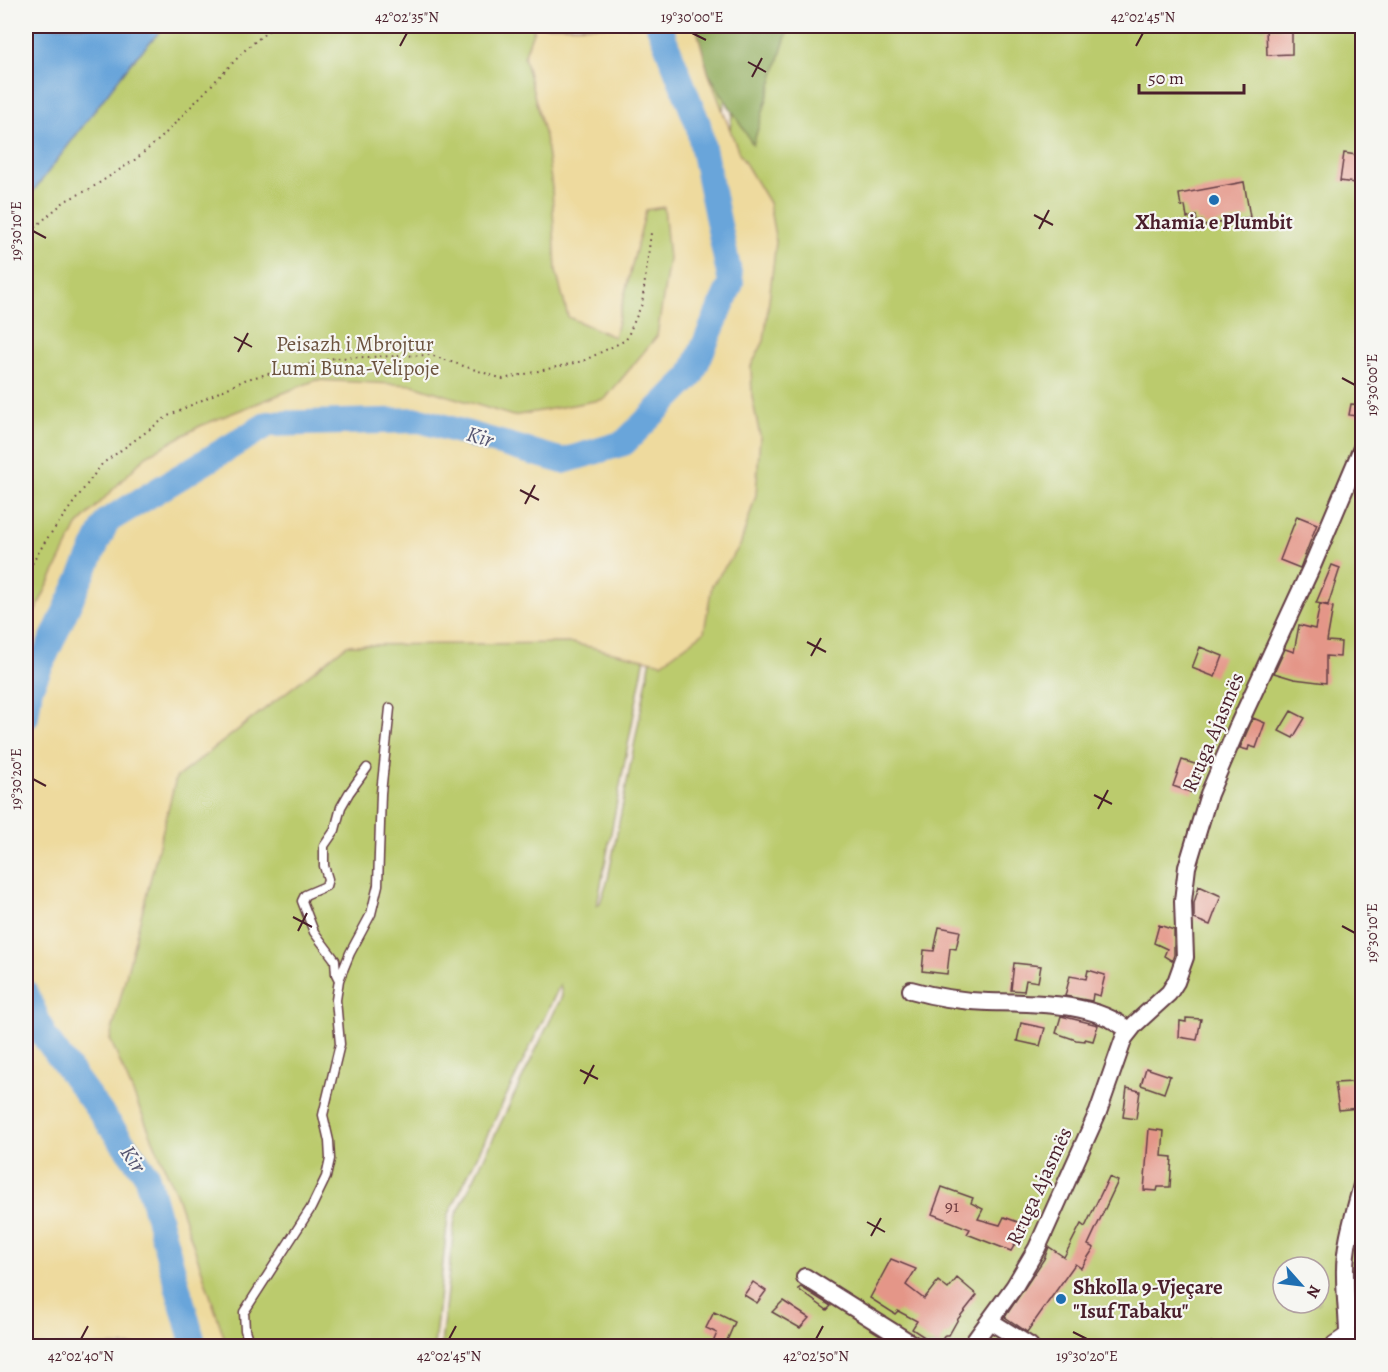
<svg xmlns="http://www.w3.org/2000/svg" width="1388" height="1372" font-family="Alegreya,serif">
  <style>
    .green { fill: #bbcb6d; stroke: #82754c; stroke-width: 1.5; fill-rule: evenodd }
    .forest { fill: #94af60; stroke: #6f6746; stroke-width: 1.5 }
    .sand { fill: #eeda9e; stroke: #9c7c64; stroke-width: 1.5 }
    .water { fill: #69a5da; stroke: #5a6282; stroke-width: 1.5 }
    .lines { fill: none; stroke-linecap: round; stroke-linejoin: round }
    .river { stroke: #69a5da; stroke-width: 26 }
    .building { fill: #e49688 }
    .service-casing { stroke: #643d45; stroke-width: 11 }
    .minor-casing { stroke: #643d45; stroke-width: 20 }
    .path { stroke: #643d45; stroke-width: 2; stroke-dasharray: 1.5 4.5; stroke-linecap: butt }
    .service { stroke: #fff; stroke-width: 8 }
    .minor { stroke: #fff; stroke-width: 16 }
    .ticks { fill: none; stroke: #4a1f2b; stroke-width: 2 }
    .poi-dot { fill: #1f6fb2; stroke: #f6f6f2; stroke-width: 2 }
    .labels { text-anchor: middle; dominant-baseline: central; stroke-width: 4.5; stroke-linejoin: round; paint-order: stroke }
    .number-label { font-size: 18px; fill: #703d42 }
    .poi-label { font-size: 21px; font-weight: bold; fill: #4a1f2b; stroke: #f6f6f2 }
    .park-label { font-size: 21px; fill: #6c533f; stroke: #f6f6f2 }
    .street-label { font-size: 21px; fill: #4a1f2b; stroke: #f6f6f2 }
    .water-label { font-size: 22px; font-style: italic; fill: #565571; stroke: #f6f6f2 }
    .neatline { fill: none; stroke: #4a1f2b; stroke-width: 2 }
    .ticks-label { font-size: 15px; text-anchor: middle; fill: #4a1f2b }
  </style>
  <rect width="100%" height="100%" fill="#f6f6f2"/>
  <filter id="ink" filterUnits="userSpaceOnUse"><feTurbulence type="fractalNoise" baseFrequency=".0167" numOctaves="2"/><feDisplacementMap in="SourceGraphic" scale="12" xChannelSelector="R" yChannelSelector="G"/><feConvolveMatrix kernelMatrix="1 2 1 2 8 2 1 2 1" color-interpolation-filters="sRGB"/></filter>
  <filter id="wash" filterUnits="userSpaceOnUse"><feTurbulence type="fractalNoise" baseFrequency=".008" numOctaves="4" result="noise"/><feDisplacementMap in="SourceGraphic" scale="24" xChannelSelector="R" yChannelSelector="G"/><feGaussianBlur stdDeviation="1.35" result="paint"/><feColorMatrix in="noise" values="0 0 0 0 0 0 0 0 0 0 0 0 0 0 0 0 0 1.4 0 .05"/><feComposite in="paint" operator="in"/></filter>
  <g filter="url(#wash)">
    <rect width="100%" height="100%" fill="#f4e7d6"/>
    <!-- green -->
    <path class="green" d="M26 26H735L648 641 597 905 600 903 608 879 655 639 724 174 744 26H1362V1346H441L455 1218 562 996 560 985 448 1216 434 1346H26ZM1283 1267H1319V1303H1283Z"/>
    <!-- forest -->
    <path class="forest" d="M696 26H789L753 145 708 72Z"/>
    <!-- sand -->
    <path class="sand" d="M535 26H696L708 72 739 153 769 203 776 242 764 341 751 366 752 397 760 436 756 495 740 546 712 585 704 632 662 663 572 643 347 645 176 778 110 1039 177 1196 227 1346H26V630L77 526 146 456 200 426 316 380 413 385 513 416 605 399 657 336 669 259 664 207 646 210 614 337 568 317 556 271 552 188 545 136 524 57Z"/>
    <!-- water -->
    <path class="water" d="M26 26H165L130 64 26 201Z"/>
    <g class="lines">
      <!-- river -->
      <path class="river" d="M26 717 30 688 107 521 268 424 420 420 563 461 624 443 691 376 731 283 698 124 659 26
        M26 993 44 1036 146 1174 194 1346"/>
    </g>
    <g id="blocks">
      <!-- building -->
      <path class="building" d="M1266 28H1292V54L1267 55Z
        M1344 153 1362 156V184L1340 181Z
        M1244 182 1250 217 1203 226 1202 221 1197 222 1196 216 1187 218 1185 206 1181 207 1179 194Z
        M1351 404 1362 405V417L1349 415Z
        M1297 516 1317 524 1300 568 1280 560Z
        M1332 565 1340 568 1328 605 1316 603Z
        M1320 604 1333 607 1327 641 1341 642 1340 657 1326 656V683L1294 679 1274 673 1285 649 1294 652 1299 625 1315 629Z
        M1200 647 1223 656 1215 677 1192 668Z
        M1291 711 1305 718 1293 738 1279 731Z
        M1253 718 1265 723 1256 748 1249 746 1248 750 1240 748Z
        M1182 760 1198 765 1195 773 1199 774 1193 793 1173 786Z
        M1199 886 1221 896 1210 925 1194 919V903Z
        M1159 925 1174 930V955L1172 961 1164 956 1167 949 1154 943Z
        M939 927 960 931 956 949 950 948 947 974 922 971 924 950 934 951Z
        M1014 963 1041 966 1038 982 1026 980 1024 991 1011 990Z
        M1088 970 1105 975 1100 996 1093 994 1092 1001 1065 996 1070 976 1086 979Z
        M1061 1016 1098 1025 1093 1041 1085 1039V1041L1076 1040 1056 1033Z
        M1186 1018 1201 1019 1197 1040 1179 1037 1180 1021 1186 1022Z
        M1021 1023 1045 1028 1040 1046 1017 1041Z
        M1146 1068 1170 1076 1164 1093 1141 1085Z
        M1354 1082 1358 1108 1339 1110 1335 1083Z
        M1127 1088 1140 1091 1136 1119 1123 1117Z
        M1149 1129 1164 1131 1162 1156 1172 1157 1170 1187H1158L1157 1191 1144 1190Z
        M1109 1177 1118 1181 1088 1245 1094 1248 1081 1268 1075 1264 1027 1332 1005 1317 1044 1259 1049 1247 1064 1257 1081 1224 1085 1227Z
        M942 1187 973 1198 971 1203 983 1209 978 1219 1000 1225 1004 1217 1026 1225 1011 1251 967 1234 970 1229 932 1214Z
        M891 1259 916 1269 906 1285 924 1299 938 1281 948 1289 957 1278 977 1295 958 1319 949 1335H945L938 1346 912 1329 917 1321 898 1311 895 1314 870 1298Z
        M753 1282 766 1291 757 1303 744 1295Z
        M801 1287 831 1306 827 1310 798 1289Z
        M783 1301 809 1318 800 1328 772 1312Z
        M714 1312 735 1322 725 1345 714 1340 717 1333 706 1328Z"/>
    </g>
  </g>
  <g filter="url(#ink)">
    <use href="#blocks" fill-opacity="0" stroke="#643d45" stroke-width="1.5"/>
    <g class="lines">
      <defs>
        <path id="service" d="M339 980 336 974 335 960 314 932 302 901 305 895 326 886 328 879 324 866V846L335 830 341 807 349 793 367 768
          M250 1346 245 1330 244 1312 311 1208 326 1177 330 1159 329 1141 323 1115 340 1044 336 1000 339 980 350 953 371 914 378 885 381 793 390 708
          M1328 1346 1332 1341 1348 1330"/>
        <path id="minor" d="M911 990C935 997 962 1001 988 1002 1030 1003 1095 1001 1129 1031
          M805 1277 915 1346
          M990 1321 1030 1346
          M971 1346 1014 1287 1037 1248 1098 1112 1124 1038 1135 1024 1169 993 1176 982 1185 957 1183 901 1187 867 1209 794 1238 726 1313 564 1362 448
          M1348 1346C1349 1323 1345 1300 1345 1276 1344 1245 1354 1215 1362 1185"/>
      </defs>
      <!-- service casing -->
      <use href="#service" class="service-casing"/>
      <!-- minor casing -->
      <use href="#minor" class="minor-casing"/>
      <!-- path -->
      <path class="path" d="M26 235 65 201 90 189 136 159 161 138 246 49 274 26
        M26 574 46 540 102 464 168 416 247 379 334 358 430 355 503 379 583 361 626 340 642 304 651 233
        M1206 1346 1209 1343 1213 1342 1219 1346
        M1281 1346 1301 1339 1312 1342 1318 1341"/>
      <!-- service -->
      <use href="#service" class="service"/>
      <!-- minor -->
      <use href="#minor" class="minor"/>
    </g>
  </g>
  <!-- ticks -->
  <path class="ticks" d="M692 33 706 40M400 46 407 33M1136 46 1143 33M748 62 766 72M752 77 762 58M1034 215 1053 225M1039 229 1049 210M33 231 46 238M234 337 252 347M238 352 248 333M1342 378 1355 385M520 490 539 500M525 504 535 485M807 642 826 652M811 656 821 638M33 779 46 786M1094 795 1112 804M1098 809 1108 790M293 917 312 927M1342 926 1355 933M298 931 307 913M580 1070 598 1079M584 1084 594 1065M867 1222 885 1232M871 1236 881 1218M1073 1332 1087 1339M81 1339 88 1326M449 1339 456 1326M816 1339 823 1326"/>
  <!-- markers -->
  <g class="poi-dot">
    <circle cx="1214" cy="200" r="6"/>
    <circle cx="1061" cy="1299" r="6"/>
  </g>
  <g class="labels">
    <!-- number labels -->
    <g class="number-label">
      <text x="952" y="1206">91</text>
    </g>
    <!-- poi labels -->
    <g class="poi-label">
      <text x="1214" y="222">Xhamia e Plumbit</text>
      <text x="1073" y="1287" text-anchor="start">Shkolla 9-Vjeçare<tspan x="1073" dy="24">"Isuf Tabaku"</tspan></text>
    </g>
    <!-- park labels -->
    <g class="park-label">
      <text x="355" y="344">Peisazh i Mbrojtur<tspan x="355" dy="24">Lumi Buna-Velipoje</tspan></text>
    </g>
    <!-- street labels -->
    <g class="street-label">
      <text transform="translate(1213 732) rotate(-67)">Rruga Ajasmës</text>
      <text transform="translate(1039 1186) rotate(-65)">Rruga Ajasmës</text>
    </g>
    <!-- water labels -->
    <g class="water-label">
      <text transform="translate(480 437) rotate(16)">Kir</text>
      <text transform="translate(133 1159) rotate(56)">Kir</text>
    </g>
  </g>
  <!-- margin -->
  <rect width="1388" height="1372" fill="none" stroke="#f6f6f2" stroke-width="66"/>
  <!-- north arrow -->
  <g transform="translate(1301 1285) rotate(118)"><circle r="28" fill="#f6f6f2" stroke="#b1a0a2" stroke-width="1.5"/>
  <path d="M0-4.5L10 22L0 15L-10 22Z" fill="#1f6fb2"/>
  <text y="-9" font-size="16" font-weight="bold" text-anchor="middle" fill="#4a1f2b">N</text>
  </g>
  <!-- scale -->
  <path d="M1139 84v9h105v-9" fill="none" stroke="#4a1f2b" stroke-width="3"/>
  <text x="1148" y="84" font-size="18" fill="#4a1f2b" stroke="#f6f6f2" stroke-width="4.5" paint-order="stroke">50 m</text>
  <rect x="33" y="33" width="1322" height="1306" class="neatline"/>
  <g class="ticks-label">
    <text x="407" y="22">42°02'35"N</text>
    <text x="692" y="22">19°30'00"E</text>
    <text x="1143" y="22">42°02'45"N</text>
    <text transform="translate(16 231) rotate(-90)" y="5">19°30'10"E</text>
    <text transform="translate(1372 385) rotate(-90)" y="5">19°30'00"E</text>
    <text transform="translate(16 779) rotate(-90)" y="5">19°30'20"E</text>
    <text transform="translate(1372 933) rotate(-90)" y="5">19°30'10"E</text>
    <text x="81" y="1361">42°02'40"N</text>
    <text x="449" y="1361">42°02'45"N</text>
    <text x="816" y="1361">42°02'50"N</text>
    <text x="1087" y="1361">19°30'20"E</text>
  </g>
</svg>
